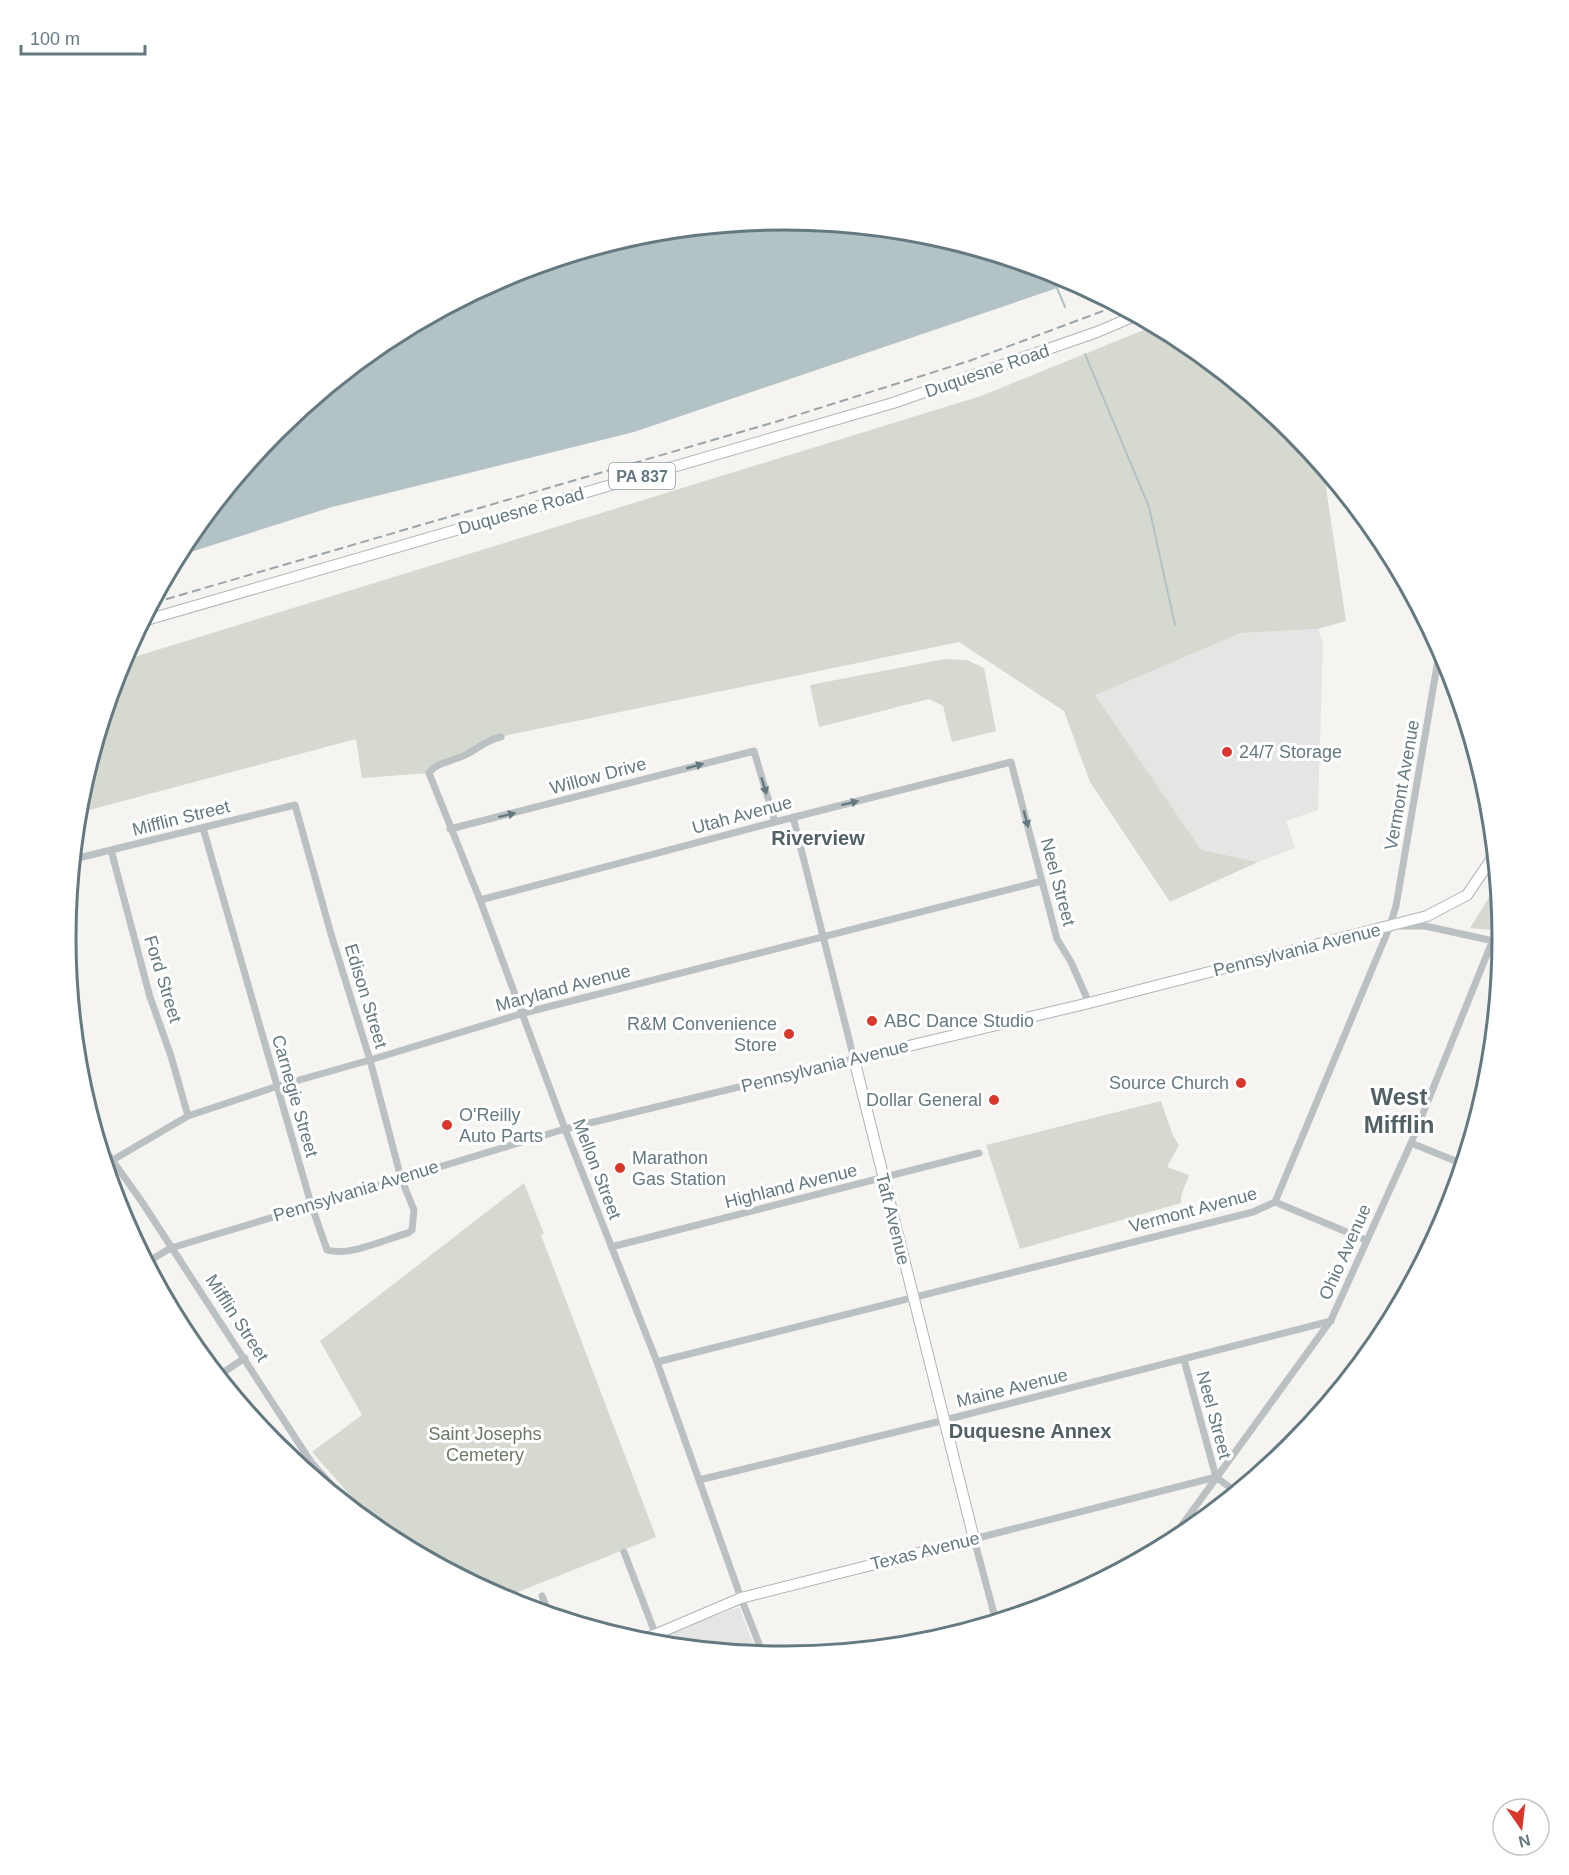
<svg xmlns="http://www.w3.org/2000/svg" width="1569" height="1875" font-family="Arial,sans-serif">
  <style>
    .built { fill: #e5e6e4 }
    .green { fill: #d5d9d0 }
    .water { fill: #b3c2c4 }
    .lines { fill: none; stroke-linecap: round; stroke-linejoin: round }
    .stream { stroke: #b3c2c4; stroke-width: 2 }
    .secondary-casing { stroke: #aeb5b8; stroke-width: 12 }
    .primary-casing { stroke: #afb5b8; stroke-width: 12 }
    .street { stroke: #bbc1c3; stroke-width: 7 }
    .secondary { stroke: #fff; stroke-width: 10 }
    .primary { stroke: #fff; stroke-width: 10 }
    .rail { stroke: #9ba4a8; stroke-width: 2; stroke-dasharray: 9 4.5; stroke-linecap: butt }
    .oneway { fill: #657981 }
    .poi-dot { fill: #da372c; stroke: #fff; stroke-width: 2 }
    .labels { text-anchor: middle; dominant-baseline: central; stroke-width: 6; stroke-linejoin: round; paint-order: stroke }
    .shield { fill: #fff; stroke: #93a1a7; stroke-width: 1.5 }
    .shield-label { font-size: 16px; font-weight: bold; fill: #657981 }
    .street-label { font-size: 18px; fill: #657981; stroke: #fff }
    .poi-label { font-size: 18px; fill: #657981; stroke: #fff; text-anchor: start }
    .park-label { font-size: 18px; fill: #6b7863; stroke: #fff }
    .neighbourhood-label { font-size: 20px; font-weight: bold; fill: #526166; stroke: #fff }
    .district-label { font-size: 24px; font-weight: bold; fill: #526166; stroke: #fff }
    .rim { fill: none; stroke: #657981; stroke-width: 3 }
  </style>
  <rect width="100%" height="100%" fill="#f5f4f1"/>
  <!-- built -->
  <path class="built" d="M1318 629 1323 643 1318 810 1286 821 1295 848 1258 862 1201 851 1094 695 1241 633Z
    M739 1607 757 1653 650 1643 714 1616Z"/>
  <!-- green -->
  <path class="green" d="M1156 325 1184 340 1293 430 1333 478 1325 481 1346 621 1318 629 1241 633 1095 695 1201 850 1258 862 1170 902 1090 782 1064 711 959 642 494 738 429 773 362 778 356 739 78 813 80 797 121 661 981 396Z
    M945 659 967 660 984 668 996 731 952 742 943 706 929 699 819 727 810 685Z
    M1498 883 1502 931 1470 928Z
    M1161 1101 1173 1136 1179 1145 1167 1167 1189 1175 1181 1196V1203L1020 1249 986 1145Z
    M524 1183 544 1234 541 1235 656 1537 503 1598 385 1535 312 1452 362 1415 320 1341Z"/>
  <!-- water -->
  <path class="water" d="M785 219 925 233 1060 274 1075 282 634 432 332 507 178 556 187 538 277 429 386 340 510 274 645 233Z"/>
  <g class="lines">
    <!-- stream -->
    <path class="stream" d="M1057 288 1065 307
      M1085 354 1149 507 1175 625"/>
    <defs>
      <path id="secondary" d="M640 1641 741 1598 974 1539 854 1059 1089 1003 1427 916 1467 895 1495 854"/>
      <path id="primary" d="M143 621 893 403 1097 332 1137 315"/>
    </defs>
    <!-- secondary casing -->
    <use href="#secondary" class="secondary-casing"/>
    <!-- primary casing -->
    <use href="#primary" class="primary-casing"/>
    <!-- street -->
    <path class="street" d="M501 737C485 740 477 750 463 756 452 761 436 763 429 773L480 900 565 1129 657 1362 741 1598 763 1654
      M450 829 754 751 775 822
      M111 850 150 997 171 1056 188 1116
      M74 859 295 805 331 934 370 1060 401 1178 414 1210 412 1230 408 1233C386 1239 349 1257 327 1250L311 1204 203 828
      M480 900 775 822 1011 762 1057 939 1071 962 1089 1003
      M1401 926H1425L1503 943
      M100 1143 142 1202 311 1462 352 1508
      M1411 1143 1463 1164
      M106 1164 188 1116 278 1086 370 1060 524 1013 1042 881
      M1275 1202 1366 1240
      M611 1247 979 1153
      M147 1262 171 1248 565 1129 854 1059 793 817
      M1184 1360 1216 1477
      M657 1362 1253 1212 1275 1202 1390 926 1396 906 1440 648
      M219 1375 245 1358
      M1216 1477 1236 1492
      M699 1480 945 1420 1331 1321
      M1169 1543 1331 1320 1411 1143 1492 942
      M624 1552 655 1633
      M542 1596 549 1613
      M996 1621 974 1539 1216 1477"/>
    <!-- secondary -->
    <use href="#secondary" class="secondary"/>
    <!-- primary -->
    <use href="#primary" class="primary"/>
    <!-- rail -->
    <path class="rail" d="M153 603 775 422 969 361 1119 305"/>
  </g>
  <!-- one-way arrows -->
  <defs><path id="oneway-solid" d="M-6-.8H1V-3.2L6.5 0L1 3.2V.8H-6Z" transform="scale(1.5)"/></defs>
  <g class="oneway">
    <use href="#oneway-solid" transform="translate(695 766) rotate(-15)"/>
    <use href="#oneway-solid" transform="translate(764 786) rotate(73)"/>
    <use href="#oneway-solid" transform="translate(850 803) rotate(-14)"/>
    <use href="#oneway-solid" transform="translate(507 815) rotate(-14)"/>
    <use href="#oneway-solid" transform="translate(1026 819) rotate(75)"/>
  </g>
  <!-- markers -->
  <g class="poi-dot">
    <circle cx="1227" cy="752" r="6"/>
    <circle cx="872" cy="1021" r="6"/>
    <circle cx="789" cy="1034" r="6"/>
    <circle cx="1241" cy="1083" r="6"/>
    <circle cx="994" cy="1100" r="6"/>
    <circle cx="447" cy="1125" r="6"/>
    <circle cx="620" cy="1168" r="6"/>
  </g>
  <g class="labels">
    <!-- shield labels -->
    <rect class="shield" x="609" y="463" width="66" height="26" rx="4.5"/>
    <g class="shield-label">
      <text x="642" y="476">PA 837</text>
    </g>
    <!-- street labels -->
    <g class="street-label">
      <text transform="translate(987 371) rotate(-19)">Duquesne Road</text>
      <text transform="translate(521 511) rotate(-16)">Duquesne Road</text>
      <text transform="translate(598 776) rotate(-15)">Willow Drive</text>
      <text transform="translate(1402 785) rotate(-80)">Vermont Avenue</text>
      <text transform="translate(742 815) rotate(-15)">Utah Avenue</text>
      <text transform="translate(181 818) rotate(-14)">Mifflin Street</text>
      <text transform="translate(1058 882) rotate(75)">Neel Street</text>
      <text transform="translate(1297 950) rotate(-14)">Pennsylvania Avenue</text>
      <text transform="translate(163 979) rotate(73)">Ford Street</text>
      <text transform="translate(563 988) rotate(-15)">Maryland Avenue</text>
      <text transform="translate(366 996) rotate(73)">Edison Street</text>
      <text transform="translate(825 1066) rotate(-14)">Pennsylvania Avenue</text>
      <text transform="translate(295 1096) rotate(74)">Carnegie Street</text>
      <text transform="translate(597 1169) rotate(69)">Mellon Street</text>
      <text transform="translate(791 1186) rotate(-14)">Highland Avenue</text>
      <text transform="translate(356 1191) rotate(-17)">Pennsylvania Avenue</text>
      <text transform="translate(1193 1210) rotate(-15)">Vermont Avenue</text>
      <text transform="translate(893 1219) rotate(76)">Taft Avenue</text>
      <text transform="translate(1345 1252) rotate(-66)">Ohio Avenue</text>
      <text transform="translate(237 1318) rotate(57)">Mifflin Street</text>
      <text transform="translate(1012 1388) rotate(-14)">Maine Avenue</text>
      <text transform="translate(1214 1415) rotate(75)">Neel Street</text>
      <text transform="translate(925 1551) rotate(-14)">Texas Avenue</text>
    </g>
    <!-- poi labels -->
    <g class="poi-label">
      <text x="1239" y="752">24/7 Storage</text>
      <text x="884" y="1021">ABC Dance Studio</text>
      <text x="777" y="1024" text-anchor="end">R&amp;M Convenience<tspan x="777" dy="21">Store</tspan></text>
      <text x="1229" y="1083" text-anchor="end">Source Church</text>
      <text x="982" y="1100" text-anchor="end">Dollar General</text>
      <text x="459" y="1115">O'Reilly<tspan x="459" dy="21">Auto Parts</tspan></text>
      <text x="632" y="1158">Marathon<tspan x="632" dy="21">Gas Station</tspan></text>
    </g>
    <!-- park labels -->
    <g class="park-label">
      <text x="485" y="1434">Saint Josephs<tspan x="485" dy="21">Cemetery</tspan></text>
    </g>
    <!-- neighbourhood labels -->
    <g class="neighbourhood-label">
      <text x="818" y="838">Riverview</text>
      <text x="1030" y="1431">Duquesne Annex</text>
    </g>
    <!-- district labels -->
    <g class="district-label">
      <text x="1399" y="1096">West<tspan x="1399" dy="28">Mifflin</tspan></text>
    </g>
  </g>
  <!-- crop -->
  <path d="M0 0H1569V1875H0ZM76 938a708 708 0 1 1 1416 0a708 708 0 1 1-1416 0Z" fill="#fff" fill-rule="evenodd"/>
  <path class="rim" d="M76 938a708 708 0 1 1 1416 0a708 708 0 1 1-1416 0Z"/>
  <!-- north arrow -->
  <g transform="translate(1521 1827) rotate(166)"><circle r="28" fill="#ffffff" stroke="#c1c9cd" stroke-width="1.5"/>
  <path d="M0-4.5L10 22L0 15L-10 22Z" fill="#da372c"/>
  <text y="-9" font-size="16" font-weight="bold" text-anchor="middle" fill="#657981">N</text>
  </g>
  <!-- scale -->
  <path d="M21 45v9h124v-9" fill="none" stroke="#657981" stroke-width="3"/>
  <text x="30" y="45" font-size="18" fill="#657981" stroke="#ffffff" stroke-width="4.5" paint-order="stroke">100 m</text>
</svg>
